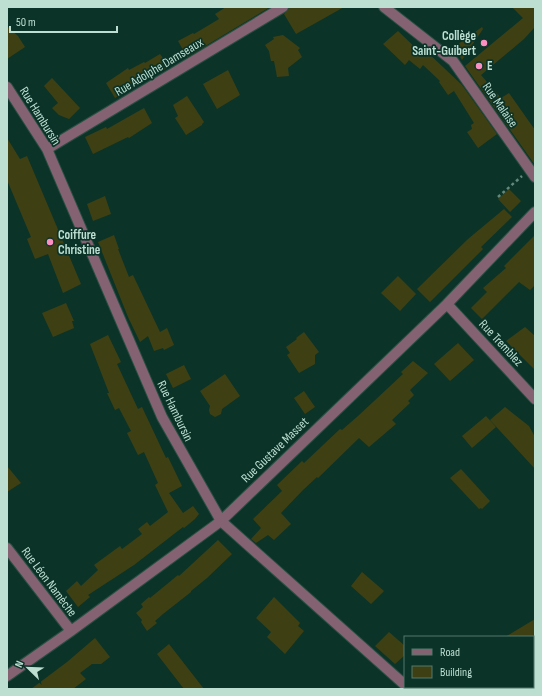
<svg xmlns="http://www.w3.org/2000/svg" width="542" height="696" font-family="'Sofia Sans Condensed',sans-serif">
  <style>
    .building { fill: #3e4013 }
    .lines { fill: none; stroke-linecap: round; stroke-linejoin: round }
    .minor-casing { stroke: #284f43; stroke-width: 12 }
    .path { stroke: #63887c; stroke-width: 2.5; stroke-dasharray: 3 3; stroke-linecap: butt }
    .minor { stroke: #846271; stroke-width: 10 }
    .poi-dot { fill: #fc8fc2; stroke: #0c3328; stroke-width: 1.5 }
    .labels { text-anchor: middle; dominant-baseline: central; stroke-width: 3.5; stroke-linejoin: round; paint-order: stroke }
    .poi-label { font-size: 13px; font-weight: bold; fill: #bcdfd2; stroke: #0c3328; text-anchor: start }
    .street-label { font-size: 13px; fill: #bcdfd2; stroke: #0c3328 }
  </style>
  <rect width="100%" height="100%" fill="#0c3328"/>
  <!-- building -->
  <path class="building" d="M226 7H270L187 57 178 41 193 33 194 34 219 19 215 14Z
    M289 7H344L296 34 284 14 288 10Z
    M512 7H535V30L534 28 524 39 481 75 501 98 509 93 535 130V165L465 66 523 18Z
    M7 26 18 36 25 47 7 59Z
    M482 27 483 29 462 60 454 47Z
    M398 31 422 54 425 50 462 85 497 134 478 148 467 132 472 129 471 125 474 123 454 91 448 95 439 82 440 81 423 65 420 69 409 60 405 65 383 44Z
    M283 35 300 48 298 50 302 57 288 68 289 76 277 77 274 61H271L269 51 265 45 274 39 273 37Z
    M160 54 169 67 115 98 106 83 128 68 129 70 144 62 145 63Z
    M228 70 240 95 217 109 203 84Z
    M52 78 80 108 69 119 59 115 52 108 58 103 44 86Z
    M187 96 204 122 202 124V125L186 135 175 118 178 116 173 105Z
    M144 108 152 123 129 138 128 137 93 154 85 137 106 127 107 129Z
    M7 138 20 159 27 156 81 284 63 293 48 254 35 259 27 239 31 237 7 180Z
    M509 189 521 201 510 212 498 199Z
    M105 196 111 214 93 221 87 204Z
    M504 209 512 217 481 247 483 249 430 302 417 289 468 239Z
    M114 235 119 249H118L129 277 133 275 160 332 167 328 174 345 164 350 163 348 154 351 148 336 140 342 128 317 98 242Z
    M535 235V285L530 290 519 282 482 319 471 308 487 292 483 288 506 268 504 266Z
    M398 276 416 294 400 311 381 293Z
    M66 303 74 321H72L74 328 53 337 42 313Z
    M525 327 535 336V370L506 341Z
    M304 332 319 352 315 355V364L299 373 287 355 290 353 286 347 297 339 296 338Z
    M108 335 121 362 117 364 138 409 142 407 166 458 168 457 182 486 169 493 183 513 193 506 199 514 195 519 184 528 183 527 134 565 88 595 90 597 78 607 66 591 77 581 81 586 98 570 94 565 120 546 122 549 142 534 138 529 147 522 150 526 168 512 155 485 158 483 144 452 138 455 127 433 131 431 119 408 115 410 107 393H109L90 344Z
    M458 343 474 360 450 381 434 364Z
    M413 361 428 373 410 390 414 395 408 401 410 403 392 420 396 424 369 447 359 438 318 478 317 477 303 490 281 513 291 524 274 540 268 535 256 543 251 539 261 528 253 519 282 491 277 485 302 461 304 463 340 429 342 430 358 416 403 374 401 372Z
    M184 365 191 379 173 388 166 374Z
    M225 374 240 396 222 409 221 414 215 417 210 414 209 410 210 406 200 391Z
    M304 391 315 407 305 414 294 398Z
    M505 407 529 426 535 437V469L490 420Z
    M486 416 496 427 472 448 462 436Z
    M7 466 21 483 7 492Z
    M461 469 490 501 482 509 481 508 479 509 450 478Z
    M218 540 232 554 207 578 191 591V592L163 614 155 621 157 623 147 631 141 622 142 620 136 613 143 607 141 604 149 597 150 598 178 575 179 576Z
    M362 572 384 591 371 604 351 586Z
    M274 597 300 623 298 626 304 631 285 654 267 637 271 632 256 618Z
    M535 619V637H505Z
    M389 632 405 646V655L395 664 375 646Z
    M95 638 110 657 101 664H92L80 673 86 679 73 689H31L67 662Z
    M169 644 204 689H184L157 654Z"/>
  <g class="lines">
    <defs>
      <path id="minor" d="M384 7 453 61 535 177
        M7 87 47 149 162 417 221 521 405 685
        M47 149 283 7
        M447 304 535 399
        M7 548 71 631
        M533 654 535 653
        M7 676 71 631 221 521 447 304 535 212
        M475 689 479 687"/>
    </defs>
    <!-- minor casing -->
    <use href="#minor" class="minor-casing"/>
    <!-- path -->
    <path class="path" d="M498 197 522 176"/>
    <!-- minor -->
    <use href="#minor" class="minor"/>
  </g>
  <!-- markers -->
  <g class="poi-dot">
    <circle cx="484" cy="43" r="4"/>
    <circle cx="479" cy="66" r="4"/>
    <circle cx="50" cy="242" r="4"/>
  </g>
  <g class="labels">
    <!-- poi labels -->
    <g class="poi-label">
      <text x="476" y="36" text-anchor="end">Collège<tspan x="476" dy="15">Saint-Guibert</tspan></text>
      <text x="487" y="66">E</text>
      <text x="58" y="235">Coiffure<tspan x="58" dy="15">Christine</tspan></text>
    </g>
    <!-- street labels -->
    <g class="street-label">
      <text transform="translate(159 67) rotate(-31)">Rue Adolphe Damseaux</text>
      <text transform="translate(500 105) rotate(55)">Rue Malaise</text>
      <text transform="translate(40 116) rotate(58)">Rue Hambursin</text>
      <text transform="translate(501 343) rotate(47)">Rue Tremblez</text>
      <text transform="translate(175 411) rotate(64)">Rue Hambursin</text>
      <text transform="translate(275 450) rotate(-44)">Rue Gustave Masset</text>
      <text transform="translate(49 582) rotate(53)">Rue Léon Namèche</text>
    </g>
  </g>
  <!-- border -->
  <rect width="542" height="696" fill="none" stroke="#bcdfd2" stroke-width="16"/>
  <!-- legend -->
  <rect x="404" y="636" width="130" height="52" fill="#0c3328" stroke="#52786c"/>
  <rect x="412" y="649" width="20" height="6" fill="#846271" stroke="#52786c"/>
  <text x="440" y="656" font-size="12" fill="#bcdfd2">Road</text>
  <rect x="412" y="666" width="20" height="12" fill="#3e4013" stroke="#52786c"/>
  <text x="440" y="676" font-size="12" fill="#bcdfd2">Building</text>
  <!-- north arrow -->
  <g transform="translate(28 668) rotate(293)" stroke="#0c3328" stroke-width="3" paint-order="stroke">
  <path d="M0-3L7 15L0 10L-7 15Z" fill="#bcdfd2"/>
  <text y="-6" font-size="11" font-weight="bold" text-anchor="middle" fill="#bcdfd2">N</text>
  </g>
  <!-- scale -->
  <path d="M10 26v6h107v-6" fill="none" stroke="#bcdfd2" stroke-width="2"/>
  <text x="16" y="26" font-size="12" fill="#bcdfd2" stroke="#0c3328" stroke-width="3" paint-order="stroke">50 m</text>
</svg>
